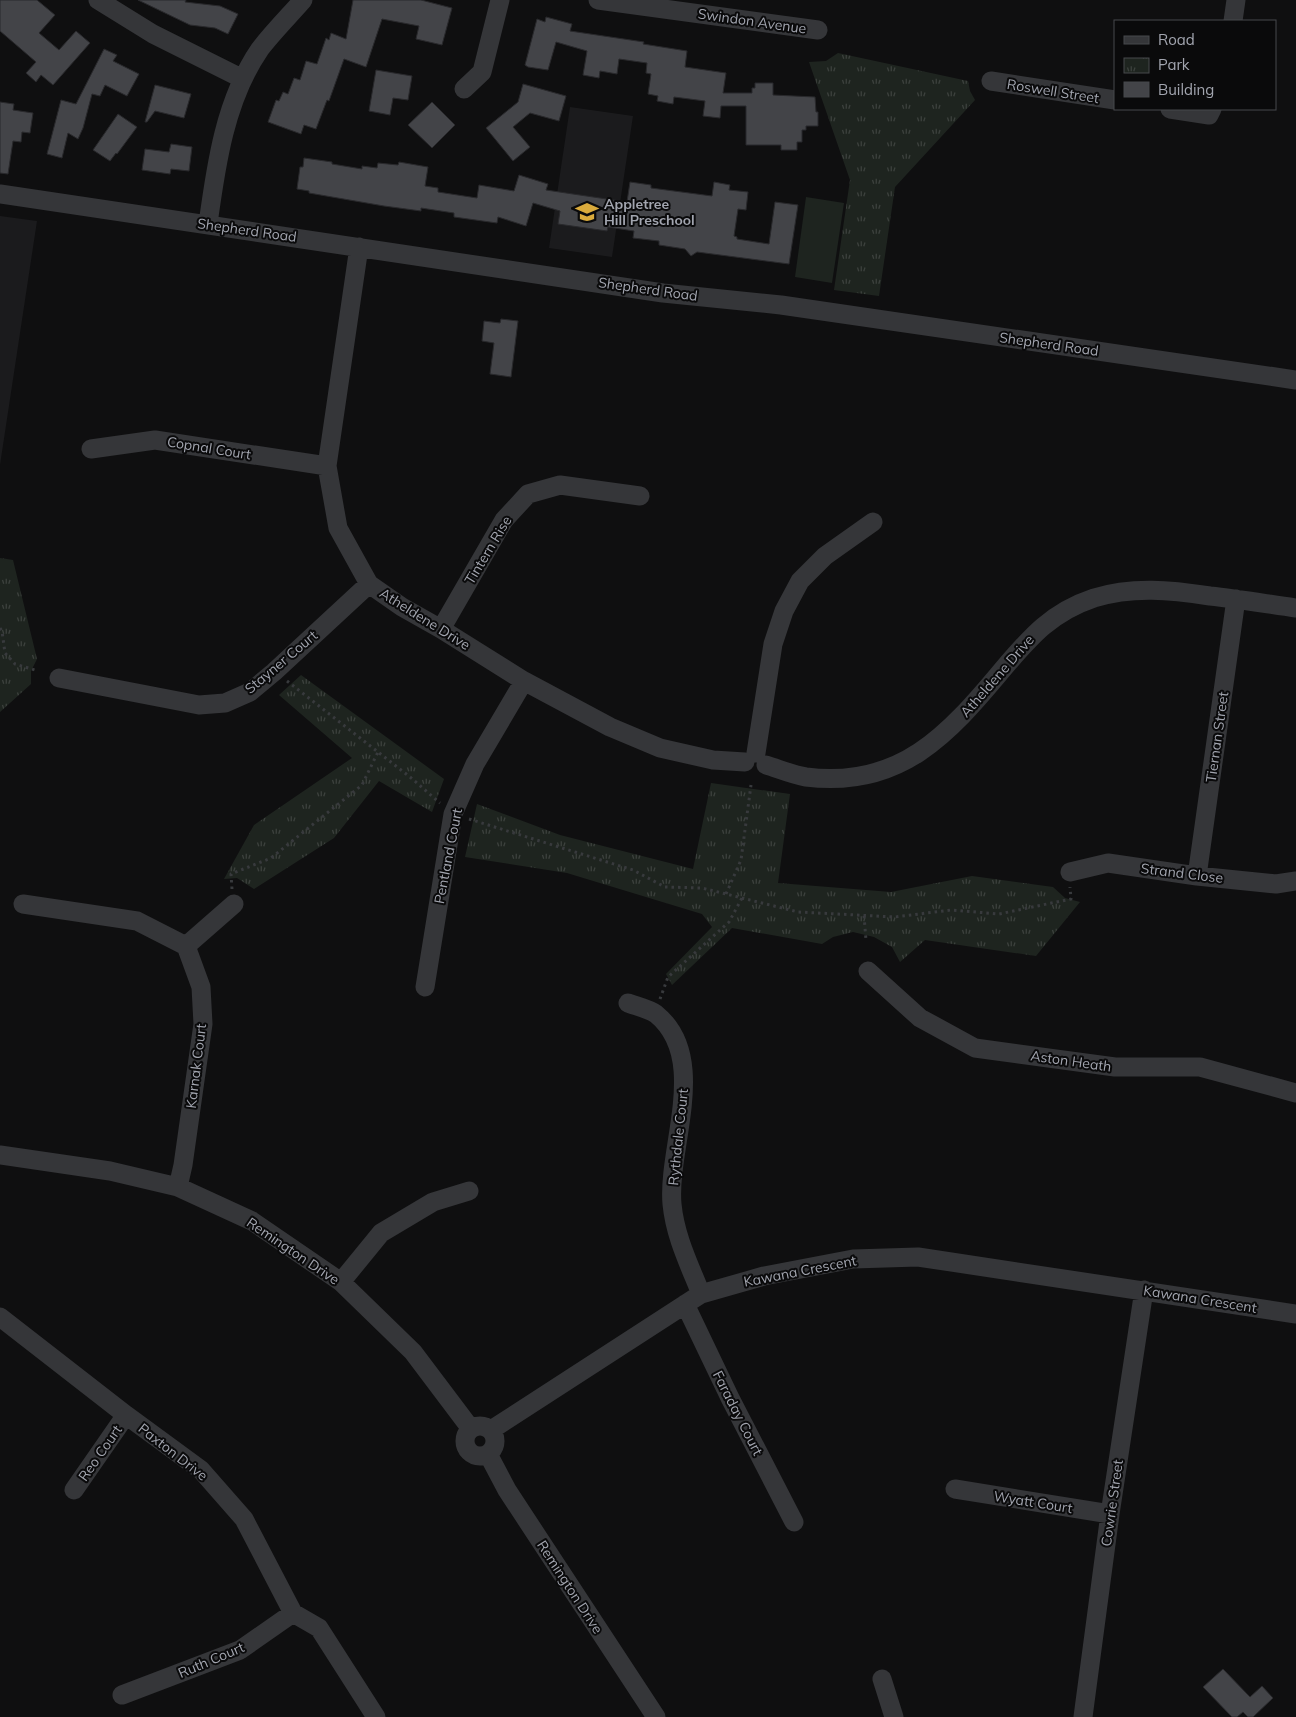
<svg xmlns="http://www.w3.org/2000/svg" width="1296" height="1717" font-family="Mulish,sans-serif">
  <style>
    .built { fill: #1b1b1d }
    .park { fill: url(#park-tufts) }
    .garden { fill: #1e241f }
    .building { fill: #434448; stroke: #29292c }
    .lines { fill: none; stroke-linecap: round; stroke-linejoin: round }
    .path { stroke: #383a3d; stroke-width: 3; stroke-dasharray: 2.5 4; stroke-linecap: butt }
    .street { stroke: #353639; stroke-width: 19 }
    .labels { text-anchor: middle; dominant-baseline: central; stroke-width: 4; stroke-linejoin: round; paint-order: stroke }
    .street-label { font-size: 14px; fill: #a2a5af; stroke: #0a0a0b }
    .poi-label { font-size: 14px; font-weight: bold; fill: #a2a5af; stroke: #0a0a0b; text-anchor: start }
  </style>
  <defs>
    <pattern id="park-tufts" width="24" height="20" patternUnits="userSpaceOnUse" patternTransform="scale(1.25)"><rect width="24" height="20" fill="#1e241f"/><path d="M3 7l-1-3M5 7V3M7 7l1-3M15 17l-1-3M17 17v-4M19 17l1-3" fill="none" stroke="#3c413d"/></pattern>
  </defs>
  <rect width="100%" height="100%" fill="#0f0f10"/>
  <!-- built -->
  <path class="built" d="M570 107 633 116 612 257 549 248Z
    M0 216 37 221 0 465Z"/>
  <!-- park -->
  <path class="park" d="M838 53 968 81 970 91 975 100 895 187 879 296 834 290 850 180 809 62 826 61Z
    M0 558 13 560 37 659 31 671V684L0 712Z
    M301 675 444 779 432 812 379 781 334 838 254 889 237 878 224 879 254 825 352 758 279 695Z
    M711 783 790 794 778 883 891 892 972 876 1053 887 1065 898 1080 902 1036 956 925 940 900 962 892 947 874 937 853 932 833 937 822 944 732 928 672 985 666 974 712 927 702 914 567 873 465 857 477 804 560 835 693 869Z"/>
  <!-- garden -->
  <path class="garden" d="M806 197 844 203 832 283 795 277Z"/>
  <!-- building -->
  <path class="building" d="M0 0H37L55 15 39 33 59 50 76 31 90 43 53 85 41 75 36 82 26 73 36 62 0 31Z
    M138 0H186L185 2 220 6 238 14 228 34 215 28 190 25Z
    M353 0H421L452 8 442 45 416 39 419 26 382 19 366 67 344 59 329 101 327 100 316 129 304 125 301 134 268 122 276 100 279 101 283 92 288 94 294 78 300 80 306 61 317 64 326 38 329 40 331 33 346 39Z
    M546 17 572 24 570 31 644 42 643 44 687 51 685 67 726 73 723 93H752V88H755V83H773V95L815 97 816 112H818V126H806V130H802V142H797V150H781V145H746V106H721L720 118 703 116 705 101 674 97 673 104 657 101 658 96 648 94 651 74 646 73 647 63 619 59 617 74 600 71 599 78 583 75 587 51 556 42 548 70 528 67 525 65 537 19 545 22Z
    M104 49 117 55 113 61 139 74 127 96 105 85 100 96 92 94 83 128 78 139 68 133 62 158 47 154 61 100 76 104Z
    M376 70 412 76 408 100 393 98 390 115 369 111Z
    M523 84 566 96 559 121 530 113 513 127 530 147 513 161 486 128 518 102Z
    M155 85 191 94 184 118 155 111 147 122H145Z
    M0 102 14 104 13 110 33 113 30 133 22 132 21 142 13 141 8 174 0 173Z
    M432 102 455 125 432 148 408 125Z
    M118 114 137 127 117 154 116 153 110 161 93 150Z
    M171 144 192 147 189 171 171 169 170 174 142 170 145 149 169 152Z
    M304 158 332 162V164L362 169V166L377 168 378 163 398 165 399 162 428 167 425 186 438 188V192L477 198 479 185 514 191 519 175 548 184 546 190 627 202 630 182 651 185V188L712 196 714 182 730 185 729 190 748 192 746 210 738 209 734 236 737 237V239L769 244 775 202 798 205 789 264 697 252 691 256 685 249 659 245V241L633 238 634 231 608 227 607 231 558 224 560 211 533 203 526 226 498 217 497 223 454 217V213L421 208V211L384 206 309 193V191L297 189 300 167H303Z
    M501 319 518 321 511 377 490 374 494 343 482 341 484 321 500 323Z
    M1223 1669 1250 1697 1262 1686 1273 1698 1253 1717H1248L1243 1712 1237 1717H1232L1203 1687Z"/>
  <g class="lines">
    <!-- path -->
    <path class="path" d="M0 628 2 631 5 653 15 664 35 670
      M287 681 410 777 440 803
      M469 819 633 870 665 887 702 888 798 912 895 917 951 910 999 914 1071 899 1070 887
      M232 889 231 874 271 858 362 785 378 752
      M726 894 741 860 751 785
      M864 916 866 940
      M660 999 668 977 729 922 742 898"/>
    <!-- street -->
    <path class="street" d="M98 0 153 34 243 79
      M598 0 818 30
      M1233 21 1236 0
      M991 81 1115 100
      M464 89 482 72 500 0
      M1170 109 1209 115 1212 109
      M0 194 663 293 781 305 1296 380
      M208 224C216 165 225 100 260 49 273 32 289 16 303 0
      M359 247 327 466 338 528 369 584 402 607 441 629 524 681 610 727 660 748 713 760 745 762
      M91 449 155 440 327 466
      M441 629 504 520 528 494 560 485 640 496
      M59 678 199 705 225 703 250 692 274 672 369 584
      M756 753 773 644 784 611 800 581 825 556 873 522
      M766 765C779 769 793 775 806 777 900 789 948 735 1003 669 1031 636 1052 612 1094 598 1133 586 1171 590 1210 596 1239 599 1267 604 1296 608
      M1070 872 1108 863 1197 876 1276 884 1296 881
      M1197 876 1236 599
      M23 904 137 921 186 946 201 987 203 1024 183 1165 178 1187
      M186 946 234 904
      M868 971 920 1018 975 1048 1115 1067H1200L1296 1093
      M425 987 453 814 475 764 524 681
      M628 1003C636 1006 649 1009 656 1014 710 1058 667 1147 672 1204 675 1236 689 1264 701 1294
      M0 1155 110 1171 178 1187 252 1221 341 1282 413 1352 471 1429
      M341 1282 381 1233 433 1202 469 1191
      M685 1304 730 1398 794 1522
      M0 1317 126 1415 201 1470 244 1519 293 1613 319 1628 376 1717
      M465 1441a15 15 0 1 1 30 0a15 15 0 1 1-30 0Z
      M491 1430 701 1294 764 1276 853 1259 918 1257 1296 1314
      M488 1454 507 1490 656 1717
      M955 1489 1110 1514
      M74 1490 126 1415
      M882 1679 894 1717
      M122 1695 240 1650 293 1613
      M1083 1717 1110 1514 1144 1290"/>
  </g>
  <!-- icons -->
  <defs>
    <symbol id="school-bare" viewBox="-9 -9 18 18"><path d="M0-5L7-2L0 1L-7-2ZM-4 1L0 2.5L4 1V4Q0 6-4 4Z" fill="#daab3c" stroke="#0a0a0b" stroke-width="2.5" paint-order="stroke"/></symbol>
  </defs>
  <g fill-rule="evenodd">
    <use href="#school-bare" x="571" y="196" width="32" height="32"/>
  </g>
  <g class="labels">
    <!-- street labels -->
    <g class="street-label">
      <text transform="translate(752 21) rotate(8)">Swindon Avenue</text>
      <text transform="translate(1053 91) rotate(9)">Roswell Street</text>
      <text transform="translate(247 230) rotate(8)">Shepherd Road</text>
      <text transform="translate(648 289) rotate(8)">Shepherd Road</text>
      <text transform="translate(1049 344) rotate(8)">Shepherd Road</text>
      <text transform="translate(209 448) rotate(9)">Copnal Court</text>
      <text transform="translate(488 550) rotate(-59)">Tintern Rise</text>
      <text transform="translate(425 619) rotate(32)">Atheldene Drive</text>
      <text transform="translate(281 662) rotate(-40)">Stayner Court</text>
      <text transform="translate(997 676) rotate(-49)">Atheldene Drive</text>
      <text transform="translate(1217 737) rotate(-82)">Tiernan Street</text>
      <text transform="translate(448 856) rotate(-79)">Pentland Court</text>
      <text transform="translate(1182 873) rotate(7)">Strand Close</text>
      <text transform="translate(1071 1061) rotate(8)">Aston Heath</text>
      <text transform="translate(196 1066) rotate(-83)">Karnak Court</text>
      <text transform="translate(678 1137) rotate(-84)">Rythdale Court</text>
      <text transform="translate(293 1251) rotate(34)">Remington Drive</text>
      <text transform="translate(800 1271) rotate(-11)">Kawana Crescent</text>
      <text transform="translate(1200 1299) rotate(9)">Kawana Crescent</text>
      <text transform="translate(738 1413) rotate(63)">Faraday Court</text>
      <text transform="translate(173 1452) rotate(38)">Paxton Drive</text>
      <text transform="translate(100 1453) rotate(-55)">Reo Court</text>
      <text transform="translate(1033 1502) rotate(9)">Wyatt Court</text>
      <text transform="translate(1112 1503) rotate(-82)">Cowrie Street</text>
      <text transform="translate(570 1587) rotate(57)">Remington Drive</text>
      <text transform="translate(211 1660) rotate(-23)">Ruth Court</text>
    </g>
    <!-- poi labels -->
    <g class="poi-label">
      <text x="604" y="204">Appletree<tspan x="604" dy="16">Hill Preschool</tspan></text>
    </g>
  </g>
  <!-- legend -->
  <rect x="1114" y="20" width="162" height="90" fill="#0a0a0b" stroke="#47484d"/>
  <rect x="1124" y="36" width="25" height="8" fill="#353639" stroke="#47484d"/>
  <text x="1158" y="45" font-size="15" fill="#a2a5af">Road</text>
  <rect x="1124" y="58" width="25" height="15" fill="url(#park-tufts)" stroke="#47484d"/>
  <text x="1158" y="70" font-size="15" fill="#a2a5af">Park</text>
  <rect x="1124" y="82" width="25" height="15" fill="#434448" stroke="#47484d"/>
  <text x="1158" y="95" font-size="15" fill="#a2a5af">Building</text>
</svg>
